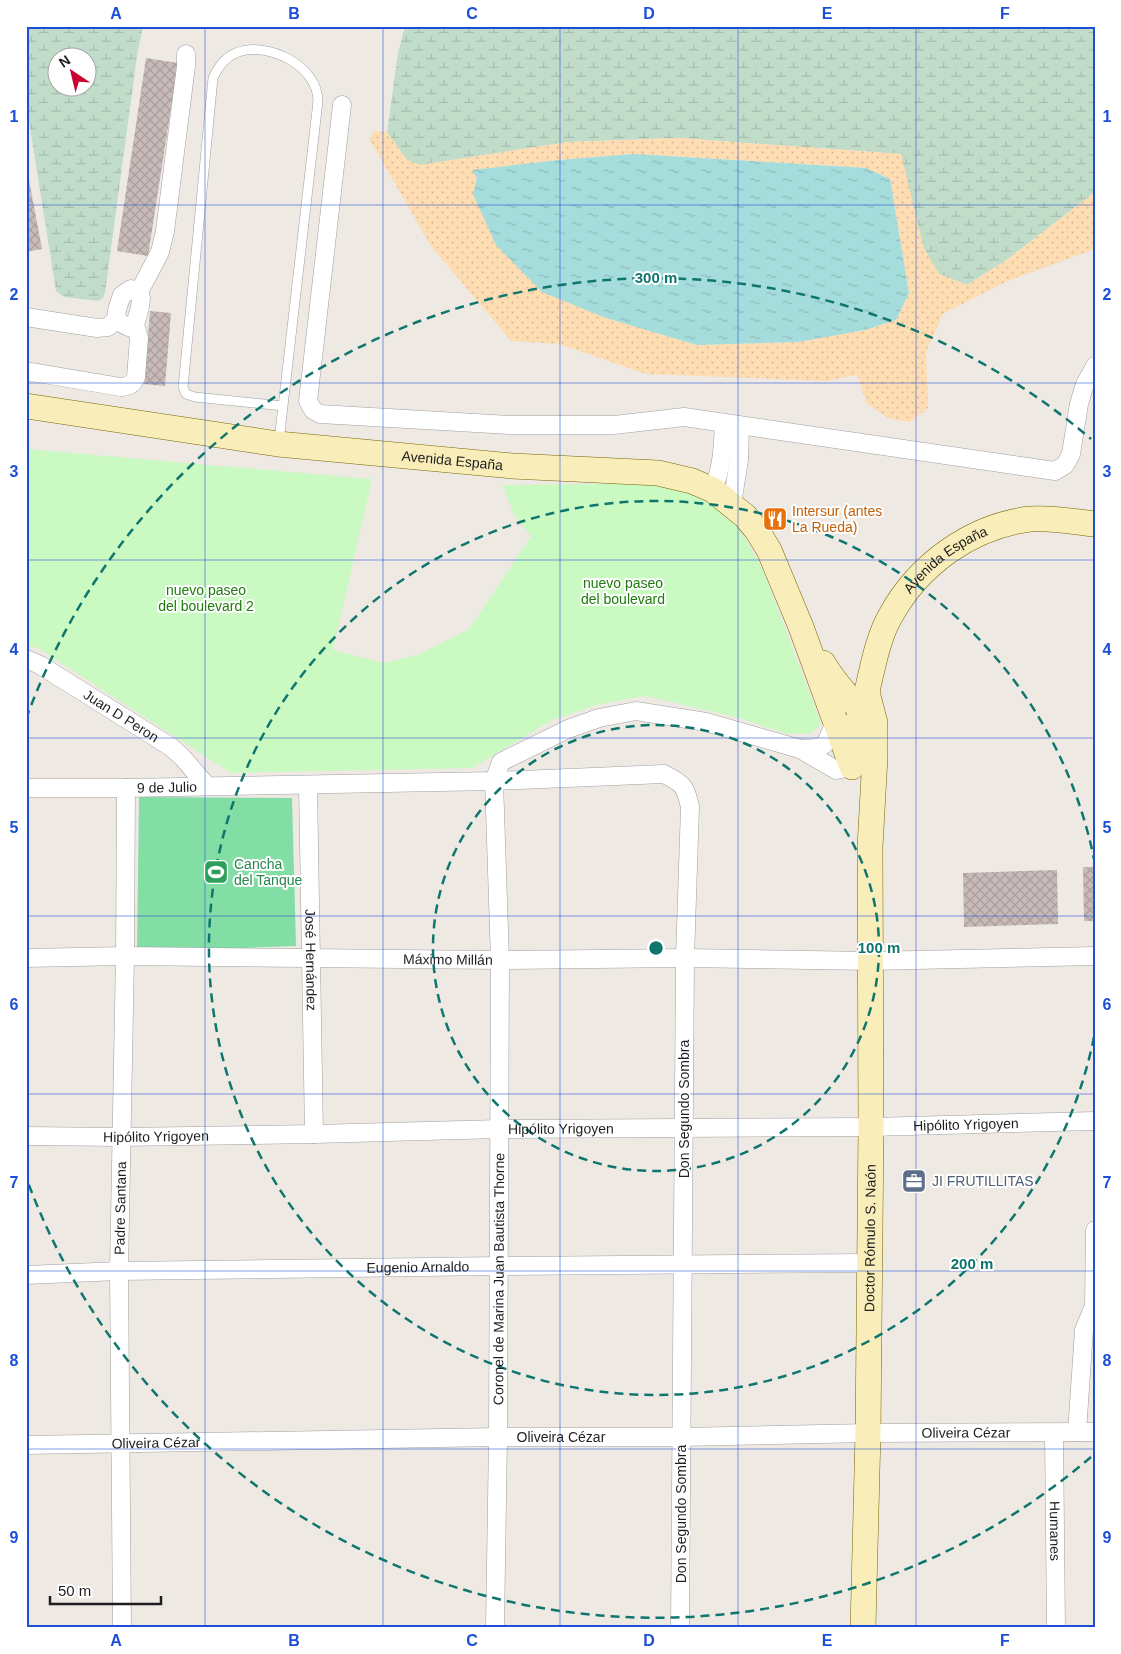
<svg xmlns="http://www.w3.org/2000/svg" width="1121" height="1654" font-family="Arial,sans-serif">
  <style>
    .wetland { fill: url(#wetland-marsh); fill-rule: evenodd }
    .sand { fill: url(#sand-dots); fill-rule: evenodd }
    .park { fill: #caf9c2 }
    .pitch { fill: #83dea5 }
    .water { fill: url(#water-ripples) }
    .building { fill: url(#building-cross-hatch) }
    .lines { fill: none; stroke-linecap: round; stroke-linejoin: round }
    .lane-casing { stroke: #9f9f9f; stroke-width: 10 }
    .street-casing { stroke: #9f9f9f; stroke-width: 19 }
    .secondary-casing { stroke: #756606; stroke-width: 26 }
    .lane { stroke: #fff; stroke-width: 9 }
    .street { stroke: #fff; stroke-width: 18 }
    .secondary { stroke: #f9edb9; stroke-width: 25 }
    .grid { fill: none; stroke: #1d4ed8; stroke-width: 1; stroke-opacity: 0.55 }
    .ring { fill: none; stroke: #0f766e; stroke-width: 2.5; stroke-dasharray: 9 6 }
    .labels { text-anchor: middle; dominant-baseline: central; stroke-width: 4; stroke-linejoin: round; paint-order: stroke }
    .street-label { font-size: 14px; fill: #1e1e1e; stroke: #fff }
    .food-label { font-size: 14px; fill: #c56008; stroke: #fff; text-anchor: start }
    .park-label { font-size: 14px; fill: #1e7c0c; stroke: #fff }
    .leisure-label { font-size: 14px; fill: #27864d; stroke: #fff; text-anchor: start }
    .service-label { font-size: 14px; fill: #4e5e75; stroke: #fff; text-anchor: start }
    .centre { fill: #0f766e; stroke: #fff; stroke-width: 2.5 }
    .ring-label { font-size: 15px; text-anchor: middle; font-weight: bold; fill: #0f766e; stroke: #fff; stroke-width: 4; stroke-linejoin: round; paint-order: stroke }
    .neatline { fill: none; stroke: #1d4ed8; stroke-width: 2 }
    .grid-label { font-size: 16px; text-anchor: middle; font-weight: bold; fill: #1d4ed8 }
  </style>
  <defs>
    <pattern id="wetland-marsh" width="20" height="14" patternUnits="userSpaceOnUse" patternTransform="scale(1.25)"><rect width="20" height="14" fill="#c1ddca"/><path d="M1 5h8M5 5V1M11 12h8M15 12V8" fill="none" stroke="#a5bdad"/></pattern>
    <pattern id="sand-dots" width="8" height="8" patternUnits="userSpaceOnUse" patternTransform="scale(1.25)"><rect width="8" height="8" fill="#feddb3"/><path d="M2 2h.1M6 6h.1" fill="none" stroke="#d9bd9a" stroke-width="1.8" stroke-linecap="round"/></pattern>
    <pattern id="water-ripples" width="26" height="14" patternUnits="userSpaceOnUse" patternTransform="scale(1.25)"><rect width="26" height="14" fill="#a5dcdc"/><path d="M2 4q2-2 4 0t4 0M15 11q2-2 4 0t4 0" fill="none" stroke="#8ebcbc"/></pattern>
    <pattern id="building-cross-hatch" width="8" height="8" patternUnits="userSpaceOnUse" patternTransform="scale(1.25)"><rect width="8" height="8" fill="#c7bab8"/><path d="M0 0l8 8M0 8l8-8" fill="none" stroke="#aa9f9e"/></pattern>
  </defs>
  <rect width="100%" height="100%" fill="#efe9e4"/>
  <!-- wetland -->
  <path class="wetland" d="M26 26H143L137 56 105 293 103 298 98 301 64 297 56 291 27 109ZM58 58H88V88H58Z
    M405 26H1095V192L1008 259 967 285 939 274 924 249 900 154 679 138 568 142 420 165 408 161 387 132 398 53Z"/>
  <!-- sand -->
  <path class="sand" d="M375 131 387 132 407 160 420 165 568 142 679 138 901 154 924 249 939 274 967 285 1008 259 1095 192V249L1008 281 943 314 926 352 928 408 910 422 890 419 867 404 857 375 825 381 646 374 559 344 511 341 431 246 369 139ZM633 154 866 168 890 179 909 293 896 320 865 330 798 342 697 345 606 318 474 194 477 178 473 170 559 160Z"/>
  <!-- park -->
  <path class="park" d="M26 449 372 479 333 650 384 663 417 655 469 629 531 536 514 515 503 485 668 483 729 510 763 570 821 724 811 733 787 734 739 718 646 696 600 704 552 720 472 768 231 773 38 648 26 645Z"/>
  <!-- pitch -->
  <path class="pitch" d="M139 797 292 798 296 946 137 952Z"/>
  <!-- water -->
  <path class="water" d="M633 154 866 168 890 179 909 293 896 320 865 330 798 342 697 345 606 318 542 292 496 245 473 194 477 178 472 170 559 160Z"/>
  <!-- building -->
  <path class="building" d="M146 58 178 63 148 256 117 251Z
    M26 164 42 249 26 252Z
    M150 311 171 313 165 386 144 384Z
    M1083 867H1095V921H1084Z
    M1057 870 1058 924 964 927 963 873Z"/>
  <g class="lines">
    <defs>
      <path id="lane" d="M279 441 318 101C318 66 267 40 236 53 225 57 218 67 213 78L183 387 186 394 195 397 283 406"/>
      <g id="street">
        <path d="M342 105 308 401 313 410 320 414 510 425H614L684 417 1055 471 1065 465 1071 454 1079 404 1085 384 1095 366"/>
        <path d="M139 292 160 252 165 231 186 66V54"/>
        <path d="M26 317 97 328 108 327 117 319"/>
        <path d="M26 371 121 387C129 386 133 385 136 377L139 338 135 325 140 307 141 298 139 292 131 289 122 295C117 310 110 320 129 327L135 325"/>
        <path d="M713 490C722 468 723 447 724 424"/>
        <path d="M732 504 739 460 740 426"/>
        <path id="s1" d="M26 659 40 665 171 747 183 758 207 786"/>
        <path d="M800 749C835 749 822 741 838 719"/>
        <path id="s2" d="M308 785 314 1134"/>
        <path id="s3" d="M26 788H126L494 781 501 762 568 729 599 718 636 711 706 722 800 749 836 770 852 767 861 763"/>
        <path id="s4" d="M26 958 125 956 500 960 685 958 871 961 1095 956"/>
        <path id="s5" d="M26 1136 121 1137 314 1134 500 1129 871 1127 1095 1121"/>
        <path id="s6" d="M26 1275 119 1271 499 1266 870 1263"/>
        <path d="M1077 1432 1084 1330 1094 1306 1095 1230"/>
        <path id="s7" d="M1054 1433 1056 1628"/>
        <path id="s8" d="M26 1445 498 1437H681L868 1433 1095 1432"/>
        <path id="s9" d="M122 1628 119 1271 125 956 126 788"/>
        <path id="s10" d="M495 1628 498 1437 500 960 494 781 664 774C684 784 685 786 690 807L685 958 680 1628"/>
      </g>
      <g id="secondary">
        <path id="s11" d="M26 406 278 444 512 466 658 473 692 481 713 490 745 516 756 529 769 550 801 627 852 767"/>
        <path d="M823 663C836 685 853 703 871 720"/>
        <path id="s12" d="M852 762C854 751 854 739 856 728 859 715 864 703 867 691 873 666 878 637 891 615 919 564 972 526 1030 519 1051 517 1074 522 1095 524"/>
        <path id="s13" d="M863 1628 868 1433 871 1127 870 847 875 757V723L867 692"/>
      </g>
    </defs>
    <!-- lane casing -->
    <use href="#lane" class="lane-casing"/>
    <!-- street casing -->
    <use href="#street" class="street-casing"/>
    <!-- secondary casing -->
    <use href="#secondary" class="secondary-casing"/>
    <!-- lane -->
    <use href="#lane" class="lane"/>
    <!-- street -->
    <use href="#street" class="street"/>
    <!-- secondary -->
    <use href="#secondary" class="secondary"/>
  </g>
  <!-- grid -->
  <path class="grid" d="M205 26V1628M383 26V1628M560 26V1628M738 26V1628M916 26V1628M26 205H1095M26 383H1095M26 560H1095M26 738H1095M26 916H1095M26 1094H1095M26 1271H1095M26 1449H1095"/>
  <!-- distance rings -->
  <g class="ring">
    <circle cx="656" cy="948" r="223"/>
    <path d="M1094 1037A447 447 0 1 1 1094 859"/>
    <path d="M1091 1457A670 670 0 0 1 26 1177M26 719A670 670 0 0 1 1091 439"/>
  </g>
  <!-- icons -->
  <defs>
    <symbol id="restaurant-square" viewBox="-11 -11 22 22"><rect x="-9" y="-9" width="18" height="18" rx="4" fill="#e8710a" stroke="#fff"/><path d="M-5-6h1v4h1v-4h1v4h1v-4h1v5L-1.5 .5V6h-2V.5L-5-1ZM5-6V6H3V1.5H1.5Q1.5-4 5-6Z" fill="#fff"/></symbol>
    <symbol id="stadium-square" viewBox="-11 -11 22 22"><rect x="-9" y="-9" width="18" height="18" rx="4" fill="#2e9e5b" stroke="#fff"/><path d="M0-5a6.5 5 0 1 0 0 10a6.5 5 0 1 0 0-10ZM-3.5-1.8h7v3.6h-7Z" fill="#fff"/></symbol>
    <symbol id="office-square" viewBox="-11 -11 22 22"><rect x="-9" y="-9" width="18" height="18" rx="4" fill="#5c6f8a" stroke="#fff"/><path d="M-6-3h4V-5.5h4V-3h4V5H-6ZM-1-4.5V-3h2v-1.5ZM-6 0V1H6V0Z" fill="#fff"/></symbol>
  </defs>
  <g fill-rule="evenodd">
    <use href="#restaurant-square" x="761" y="505" width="28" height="28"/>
    <use href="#stadium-square" x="202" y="858" width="28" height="28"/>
    <use href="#office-square" x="900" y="1167" width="28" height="28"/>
  </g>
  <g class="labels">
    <!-- street labels -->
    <g class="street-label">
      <text stroke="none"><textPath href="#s11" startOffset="430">Avenida España</textPath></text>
      <text stroke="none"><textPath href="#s12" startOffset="232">Avenida España</textPath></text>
      <text stroke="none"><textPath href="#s1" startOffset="111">Juan D Peron</textPath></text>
      <text stroke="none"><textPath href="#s3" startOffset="141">9 de Julio</textPath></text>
      <text stroke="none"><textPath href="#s2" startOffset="175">José Hernández</textPath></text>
      <text stroke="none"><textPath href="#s4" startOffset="422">Máximo Millán</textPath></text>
      <text transform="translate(684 1109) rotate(-90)">Don Segundo Sombra</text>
      <text stroke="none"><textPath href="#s5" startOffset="940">Hipólito Yrigoyen</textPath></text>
      <text stroke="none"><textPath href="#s5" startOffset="535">Hipólito Yrigoyen</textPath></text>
      <text stroke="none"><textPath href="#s5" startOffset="130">Hipólito Yrigoyen</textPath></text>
      <text stroke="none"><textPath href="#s9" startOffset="420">Padre Santana</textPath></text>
      <text stroke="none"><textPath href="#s13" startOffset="390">Doctor Rómulo S. Naón</textPath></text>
      <text stroke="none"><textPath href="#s6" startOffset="392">Eugenio Arnaldo</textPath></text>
      <text stroke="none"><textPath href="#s10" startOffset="349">Coronel de Marina Juan Bautista Thorne</textPath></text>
      <text stroke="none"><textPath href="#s8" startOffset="940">Oliveira Cézar</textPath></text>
      <text stroke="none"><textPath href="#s8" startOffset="535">Oliveira Cézar</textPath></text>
      <text stroke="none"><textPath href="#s8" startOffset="130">Oliveira Cézar</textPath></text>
      <text transform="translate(681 1514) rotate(-90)">Don Segundo Sombra</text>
      <text stroke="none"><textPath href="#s7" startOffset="98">Humanes</textPath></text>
    </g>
    <!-- food labels -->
    <g class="food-label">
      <text x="792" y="511">Intersur (antes<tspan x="792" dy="16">La Rueda)</tspan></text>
    </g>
    <!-- park labels -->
    <g class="park-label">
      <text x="623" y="583">nuevo paseo<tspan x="623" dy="16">del boulevard</tspan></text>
      <text x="206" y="590">nuevo paseo<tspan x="206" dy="16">del boulevard 2</tspan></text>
    </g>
    <!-- leisure labels -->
    <g class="leisure-label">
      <text x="234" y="864">Cancha<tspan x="234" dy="16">del Tanque</tspan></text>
    </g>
    <!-- service labels -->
    <g class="service-label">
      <text x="932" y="1181">JI FRUTILLITAS</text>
    </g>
  </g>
  <circle cx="656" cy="948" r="8" class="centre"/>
  <g class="ring-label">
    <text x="656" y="283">300 m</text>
    <text x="879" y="953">100 m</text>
    <text x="972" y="1269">200 m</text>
  </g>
  <!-- border -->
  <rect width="1121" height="1654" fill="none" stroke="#ffffff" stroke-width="55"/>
  <!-- north arrow -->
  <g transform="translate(72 72) rotate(325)"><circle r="24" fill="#ffffff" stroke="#a5a5a5"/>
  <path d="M0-4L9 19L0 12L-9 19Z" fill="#cb0231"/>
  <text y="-8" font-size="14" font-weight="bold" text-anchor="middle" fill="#1e1e1e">N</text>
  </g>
  <!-- scale -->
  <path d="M50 1596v8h111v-8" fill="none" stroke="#1e1e1e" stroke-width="2.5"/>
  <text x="58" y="1596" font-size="15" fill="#1e1e1e" stroke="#ffffff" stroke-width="4" paint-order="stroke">50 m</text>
  <rect x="28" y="28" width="1066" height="1598" class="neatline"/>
  <g class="grid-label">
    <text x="116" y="19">A</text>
    <text x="294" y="19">B</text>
    <text x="472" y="19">C</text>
    <text x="649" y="19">D</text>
    <text x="827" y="19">E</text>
    <text x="1005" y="19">F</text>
    <text x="14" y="122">1</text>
    <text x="1107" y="122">1</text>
    <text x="14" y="300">2</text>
    <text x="1107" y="300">2</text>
    <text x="14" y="477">3</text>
    <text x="1107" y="477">3</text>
    <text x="14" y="655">4</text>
    <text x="1107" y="655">4</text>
    <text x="14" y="833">5</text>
    <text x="1107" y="833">5</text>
    <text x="14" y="1010">6</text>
    <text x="1107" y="1010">6</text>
    <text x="14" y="1188">7</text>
    <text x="1107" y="1188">7</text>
    <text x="14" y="1366">8</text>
    <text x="1107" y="1366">8</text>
    <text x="14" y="1543">9</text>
    <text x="1107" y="1543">9</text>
    <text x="116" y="1646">A</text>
    <text x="294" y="1646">B</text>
    <text x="472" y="1646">C</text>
    <text x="649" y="1646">D</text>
    <text x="827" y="1646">E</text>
    <text x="1005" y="1646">F</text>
  </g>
</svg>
